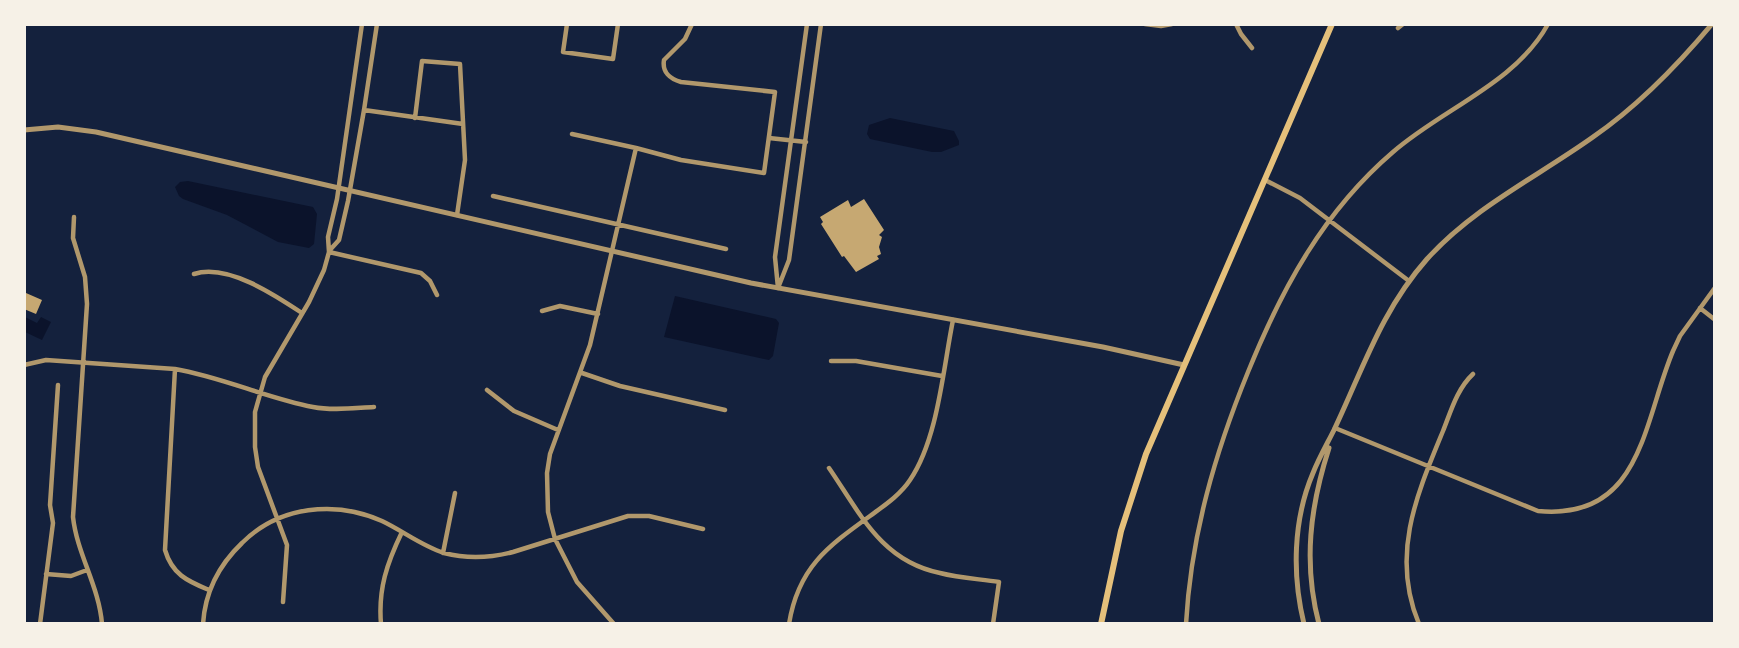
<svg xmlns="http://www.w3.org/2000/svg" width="1739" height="648" font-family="'Libre Baskerville',serif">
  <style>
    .water { fill: #0b132b }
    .building { fill: #c6a872 }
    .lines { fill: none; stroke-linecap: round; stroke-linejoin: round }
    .minor { stroke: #b1986c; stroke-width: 4.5 }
    .tertiary { stroke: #b1986c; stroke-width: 5 }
    .secondary { stroke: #e5c07b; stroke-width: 6 }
  </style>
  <rect width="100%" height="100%" fill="#14213d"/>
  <!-- water -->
  <path class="water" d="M890 118 954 131 959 141V145L941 152H932L870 139 867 134 869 125Z
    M188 181 313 207 317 214 314 244 309 248 278 242 227 215 183 199 179 196 175 187 180 182Z
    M675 296 776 319 779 323 773 356 769 360 664 337Z
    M25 317 37 323 41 317 51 322 42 340 25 332Z"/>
  <!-- building -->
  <path class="building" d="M864 199 884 230 879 235 882 237 879 247 881 254 877 256 879 259 856 272 844 256 842 257 821 224 823 222 820 217 848 200 851 207Z
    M26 293 42 300 36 314 24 309Z"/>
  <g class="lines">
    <!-- minor -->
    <path class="minor" d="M567 24 563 52 613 59 618 24
      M1145 24 1161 26 1172 24
      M1236 24 1241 34 1252 48
      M1398 28 1403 24
      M364 110 463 124
      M415 118 422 61 460 64 465 160 457 215
      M572 134 636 148
      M769 138 806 142
      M1265 180 1300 198 1409 281
      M493 196 726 249
      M74 217 73 238 85 277 87 304 73 517C77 554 99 586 102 624
      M329 251 339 240 348 201 364 110 377 24
      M329 252 421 273 430 281 437 295
      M194 274C227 263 275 295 302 313
      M778 288 789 260 821 24
      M778 288 775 257 807 24
      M1700 308 1714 319
      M542 311 560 306 598 314
      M831 361H856L942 376
      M24 365 46 360 175 369C222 377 266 398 313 407 333 411 354 408 374 407
      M175 369 165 550C172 574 187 581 209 590
      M582 373 620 386 725 410
      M487 390 514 411 558 430
      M1335 428 1538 511C1642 521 1643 422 1673 351L1680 336 1714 289
      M829 468C860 513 881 561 940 573 959 578 980 579 999 582L993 624
      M443 553 455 493
      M46 574 71 576 87 570
      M283 602 287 545 258 467 255 447V412L265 377 309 302 324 270 329 252 328 237 337 199 362 24
      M40 624 53 523 50 505 58 385
      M203 624C205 592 219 565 242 543 279 506 335 500 382 521 403 531 422 546 444 553 467 559 490 558 513 552L628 516H649L703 529
      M381 624C378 589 387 563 402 532
      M614 624 577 582 555 539 548 512 547 473 550 454 590 345 636 148 681 160 764 173 775 92 681 82C670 79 662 72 664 60L685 39 692 24
      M789 624C798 568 827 547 870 516 885 505 900 495 910 480 938 439 943 369 953 320
      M1186 624C1191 535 1215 453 1248 372 1282 288 1324 211 1393 152 1442 109 1516 83 1548 24
      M1419 624C1390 555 1417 494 1443 431 1451 411 1457 389 1473 374"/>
    <!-- tertiary -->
    <path class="tertiary" d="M24 130 58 127 96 132 751 283 1103 347 1184 365
      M1304 624C1292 575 1293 520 1313 473 1319 458 1327 444 1334 430 1363 369 1381 311 1427 259 1474 207 1537 177 1593 137 1638 106 1676 67 1712 24
      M1319 624C1303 563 1310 507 1329 448"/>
    <!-- secondary -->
    <path class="secondary" d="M1101 624 1121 531 1146 454 1332 24"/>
  </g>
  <!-- border -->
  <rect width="1739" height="648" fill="none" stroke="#f6f1e7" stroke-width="52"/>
</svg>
